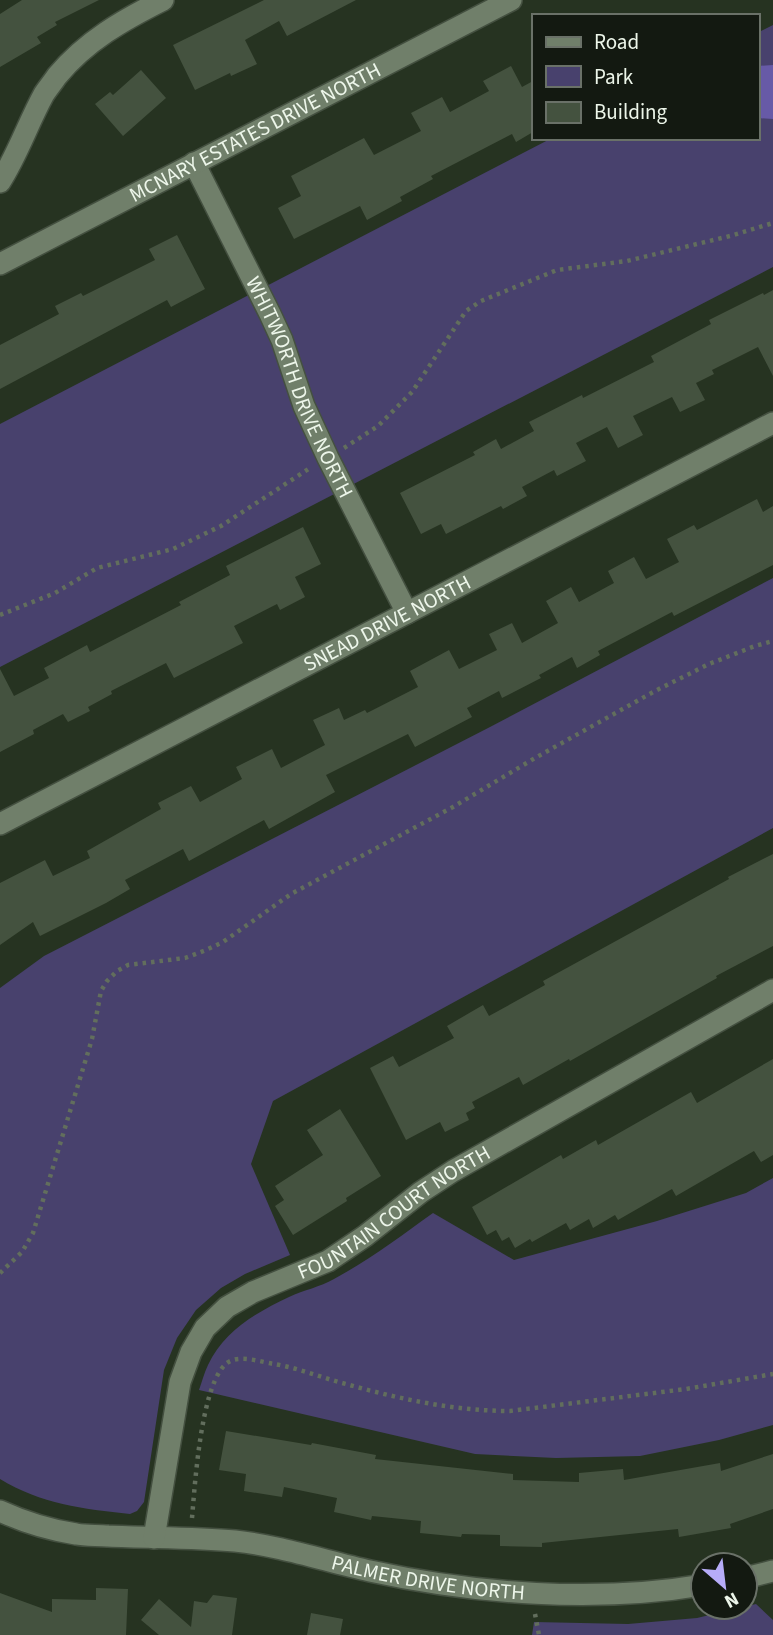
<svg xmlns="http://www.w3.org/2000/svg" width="773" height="1635" font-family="'Source Sans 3',sans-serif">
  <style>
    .green { fill: #48416d }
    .water { fill: #675aa7 }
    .building { fill: #44523f }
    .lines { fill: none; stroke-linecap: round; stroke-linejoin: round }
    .minor-casing { stroke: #445040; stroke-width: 24 }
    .path { stroke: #626e5d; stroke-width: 4.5; stroke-dasharray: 3.5 5; stroke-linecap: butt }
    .minor { stroke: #707f6a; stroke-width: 21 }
    .labels { text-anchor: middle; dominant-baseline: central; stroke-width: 5; stroke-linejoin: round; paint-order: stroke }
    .street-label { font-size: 21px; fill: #edf6ea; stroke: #131911 }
  </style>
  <rect width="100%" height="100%" fill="#263321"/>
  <!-- green -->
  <path class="green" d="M773 25V267L0 667V424L552 138H757V33Z
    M773 578V828L273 1101 251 1164 290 1255 245 1274 221 1288 196 1310 177 1338 164 1370 144 1502 137 1511 130 1514C83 1509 41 1504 0 1479V988L44 956 490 727Z
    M773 1178V1425L719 1440 640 1456 556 1458 475 1454 199 1390C202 1382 204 1373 208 1365 224 1331 257 1312 289 1297 304 1290 320 1287 334 1279 369 1260 401 1236 433 1213L514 1260 657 1221 746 1193Z
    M756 1604 773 1620V1635H532L534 1622 628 1624 697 1618Z"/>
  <!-- water -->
  <path class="water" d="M773 65V119L757 118V66Z"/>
  <!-- building -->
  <path class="building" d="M22 0H99L55 22 57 25 37 37 41 43 0 67V14Z
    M264 0H356L287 36 279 21 245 40 257 64 231 76 230 73 195 90 173 45Z
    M511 66 522 87 533 81V132L516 142 512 134 431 176 433 179 400 197 402 201 367 220 360 206 294 239 278 208 301 196 291 176 364 138 374 155 421 131 411 113 442 97 450 112 489 91 483 81Z
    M141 70 166 98 123 136 95 104 110 92 113 95Z
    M177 235 205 289 171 307 167 300 0 389V345L59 314 55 306 81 293 83 296 155 260 149 249Z
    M773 290V376L758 347 712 370 714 374 696 383 705 400 680 412 672 397 633 416 643 435 618 448 607 427 576 443 586 461 557 476 554 470 522 487 527 496 503 509 501 506 446 534 441 524 421 534 400 493 475 455 473 452 496 439 501 449 534 431 529 422 582 395 583 398 654 362 651 356 711 324 709 320 763 293 764 295Z
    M757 499 763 512 773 506V565L674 616 672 612 598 651 600 655 577 668 572 657 539 675 541 678 502 698 499 691 467 708 472 717 415 747 408 734 326 775 335 792 269 829 264 820 189 861 183 849 125 880 130 889 106 903 40 936 33 922 0 945V883L45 860 53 876 90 858 87 851 161 809 158 803 191 786 200 802 242 779 236 767 272 749 281 768 325 745 313 720 339 708 344 720 365 710 367 713 418 687 410 671 449 650 459 669 497 650 489 634 512 623 522 643 558 623 546 601 571 587 579 602 614 583 608 571 634 557 646 579 679 562 667 539 694 525 697 530Z
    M303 527 321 564 295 577 305 597 280 610 277 604 234 626 243 643 174 678 166 663 111 691 112 694 88 707 90 711 68 722 63 714 33 730 34 734 0 752V669L14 696 49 678 44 668 87 645 90 652 181 605 179 602 230 575 226 566Z
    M773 854V946L716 976 717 978 570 1061 569 1059 523 1085 519 1077 472 1102 475 1108 466 1113 469 1120 445 1132 440 1122 406 1140 370 1068 393 1056 399 1067 454 1038 447 1026 483 1005 489 1016 545 985 543 981 729 879 728 877Z
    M773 1059V1155L761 1162 754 1151 676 1196 672 1189 618 1220 615 1215 593 1228 589 1219 570 1230 566 1223 532 1242 530 1239 515 1248 509 1237 502 1241 496 1230 487 1235 472 1207 561 1155 563 1159 596 1140 598 1145 691 1092 697 1103Z
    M340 1109 381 1176 346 1198 347 1201 293 1235 275 1206 284 1200 275 1186 323 1155 307 1130Z
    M226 1431 311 1445 312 1443 376 1455 375 1459 513 1474V1480L579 1482V1473L623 1469 624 1480 720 1463 721 1471 773 1454V1509L730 1524 731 1528 679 1537 678 1529 542 1543V1547L500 1546V1535L462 1534 461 1537 420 1533 421 1521 372 1516 371 1520 334 1512 337 1498 284 1487 282 1497 244 1491 246 1474 219 1470Z
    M96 1588 128 1589 126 1635H0V1593L52 1612V1599L96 1600Z
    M213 1595 237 1598 232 1635H159L141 1620 159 1599 191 1627 194 1601 207 1603Z
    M311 1613 343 1619 340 1635H307Z"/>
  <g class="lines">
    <defs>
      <g id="minor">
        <path id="s1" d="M194 163 270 314 282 340 304 406 328 458 407 613"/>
        <path d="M0 182C18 154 28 123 44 94 48 88 53 82 57 76 86 41 123 20 163 0"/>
        <path id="s2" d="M0 264 511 0"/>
        <path id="s3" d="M0 824 773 423"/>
        <path id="s4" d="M0 1511C24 1522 50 1530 76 1534 86 1536 97 1535 108 1536 150 1538 193 1537 235 1541 281 1546 325 1561 370 1571 475 1594 597 1603 703 1585"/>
        <path id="s5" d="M154 1538 180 1382 191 1352 205 1328 227 1307 253 1292 328 1261 365 1236 421 1192 453 1171 773 990"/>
        <path d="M745 1578 773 1571"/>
      </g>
    </defs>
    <!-- minor casing -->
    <use href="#minor" class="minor-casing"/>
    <!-- path -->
    <path class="path" d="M344 448 378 426 412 392 466 311 481 301 557 270 627 261 730 236 773 223
      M0 615 55 593 97 568 173 549 221 526 310 468
      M0 1273 22 1252 33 1233 92 1039 101 991 107 981 117 971 128 965 185 958 206 950 223 942 291 894 453 807 535 758 655 691 709 664 755 646 773 641
      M192 1518C195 1484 201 1383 227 1363 239 1354 261 1362 274 1364 299 1368 322 1378 346 1384 399 1399 455 1411 510 1411L686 1389 773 1374
      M535 1614 539 1635"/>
    <!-- minor -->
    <use href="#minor" class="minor"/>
  </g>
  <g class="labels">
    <!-- street labels -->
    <g class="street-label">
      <text stroke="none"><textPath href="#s2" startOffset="287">MCNARY ESTATES DRIVE NORTH</textPath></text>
      <text stroke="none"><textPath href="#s1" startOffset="248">WHITWORTH DRIVE NORTH</textPath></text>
      <text stroke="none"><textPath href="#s3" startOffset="436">SNEAD DRIVE NORTH</textPath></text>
      <text stroke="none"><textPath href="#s5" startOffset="441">FOUNTAIN COURT NORTH</textPath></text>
      <text stroke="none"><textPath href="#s4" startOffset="436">PALMER DRIVE NORTH</textPath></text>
    </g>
  </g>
  <!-- legend -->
  <rect x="532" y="14" width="228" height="126" fill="#131911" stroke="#6a7168" stroke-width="2"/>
  <rect x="546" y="37" width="35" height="10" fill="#707f6a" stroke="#6a7168" stroke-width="2"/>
  <text x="594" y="49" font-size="21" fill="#edf6ea">Road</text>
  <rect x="546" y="66" width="35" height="21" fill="#48416d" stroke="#6a7168" stroke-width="2"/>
  <text x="594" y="84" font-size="21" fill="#edf6ea">Park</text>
  <rect x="546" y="102" width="35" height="21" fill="#44523f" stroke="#6a7168" stroke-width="2"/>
  <text x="594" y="119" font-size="21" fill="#edf6ea">Building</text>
  <!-- north arrow -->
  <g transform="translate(724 1586) rotate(152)"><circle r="33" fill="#131911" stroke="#6a7168" stroke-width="2"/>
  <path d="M0-5L12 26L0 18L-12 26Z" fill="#b6acf8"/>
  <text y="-10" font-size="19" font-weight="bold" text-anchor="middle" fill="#edf6ea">N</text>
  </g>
</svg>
